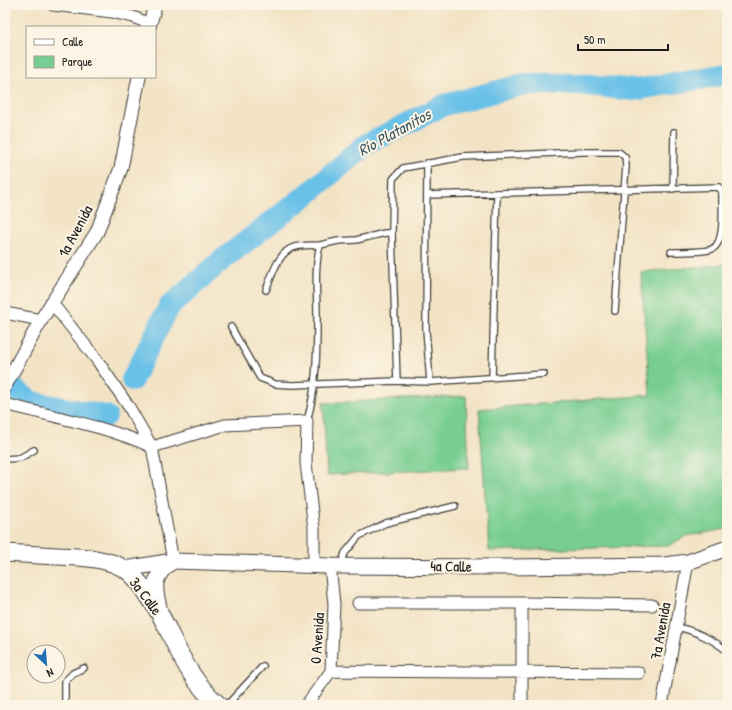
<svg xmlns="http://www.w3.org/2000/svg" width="732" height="710" font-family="'Patrick Hand',sans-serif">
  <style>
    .green { fill: #78ce92; stroke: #4a7557 }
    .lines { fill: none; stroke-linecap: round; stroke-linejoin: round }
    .river { stroke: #6bc1e8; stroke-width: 22 }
    .service-casing { stroke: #3c3a35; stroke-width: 8 }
    .minor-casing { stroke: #3c3a35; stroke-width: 13 }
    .tertiary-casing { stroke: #3c3a35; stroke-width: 15 }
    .secondary-casing { stroke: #3c3a35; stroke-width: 17 }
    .primary-casing { stroke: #3c3a35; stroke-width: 19 }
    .service { stroke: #fff; stroke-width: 5.5 }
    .minor { stroke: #fff; stroke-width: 11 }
    .tertiary { stroke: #fff; stroke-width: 13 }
    .secondary { stroke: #fff; stroke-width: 15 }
    .primary { stroke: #fff; stroke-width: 17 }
    .labels { text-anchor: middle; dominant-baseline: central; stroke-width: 4; stroke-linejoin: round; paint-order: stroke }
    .street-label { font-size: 15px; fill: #1c1c1c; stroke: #fcf5e5 }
    .water-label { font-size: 16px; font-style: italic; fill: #385663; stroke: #fcf5e5 }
  </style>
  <rect width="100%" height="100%" fill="#fcf5e5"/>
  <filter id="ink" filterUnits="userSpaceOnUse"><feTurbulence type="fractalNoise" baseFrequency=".025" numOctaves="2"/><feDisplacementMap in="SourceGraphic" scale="8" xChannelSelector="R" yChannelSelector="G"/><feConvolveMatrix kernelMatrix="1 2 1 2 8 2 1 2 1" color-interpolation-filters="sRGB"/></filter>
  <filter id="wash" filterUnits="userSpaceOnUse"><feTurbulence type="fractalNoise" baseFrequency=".012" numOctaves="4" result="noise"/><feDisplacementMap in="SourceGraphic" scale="16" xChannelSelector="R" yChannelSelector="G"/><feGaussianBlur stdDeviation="0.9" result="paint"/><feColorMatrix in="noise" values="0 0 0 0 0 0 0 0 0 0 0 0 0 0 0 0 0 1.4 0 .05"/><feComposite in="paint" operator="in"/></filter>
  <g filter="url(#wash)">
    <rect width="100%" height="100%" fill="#f3e3c5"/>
    <!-- green -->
    <path class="green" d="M727 264V529L686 536 668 546 489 551 479 409 650 395 641 272Z
      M466 396 469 468 327 475 323 403Z"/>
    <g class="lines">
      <!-- river -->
      <path class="river" d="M132 380 169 307 222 260 309 193 365 145 444 105 525 84H579L634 90 727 74
        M5 382 32 402 106 416"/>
    </g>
  </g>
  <g filter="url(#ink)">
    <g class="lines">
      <defs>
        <path id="service" d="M427 163 426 329 430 382
          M673 189 674 132
          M427 195 719 187 722 192V197C722 210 725 243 712 249 705 252 680 252 671 252
          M392 233 397 381
          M266 290C272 276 278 251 295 247 303 245 312 245 320 245
          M231 327 260 378 275 384 292 385 397 381 430 382 544 374
          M492 378 497 193
          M307 421C317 387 317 350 317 315 317 291 314 269 320 245L338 241 356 240 385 233H392L393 179 403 168 463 157 582 152H619L625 157 626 166 615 311
          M5 459 20 458 34 450
          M341 565 345 553 359 536 386 523 455 506
          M676 627C694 630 714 640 727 651
          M65 705V681L73 673 84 668
          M227 705 263 666"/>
        <path id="minor" d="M53 5 112 12 133 17 150 24
          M52 303 97 360 129 407 152 447 173 561
          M5 313 41 320
          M5 404C54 417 106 426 152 447L225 425 307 421 306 463 314 529V565
          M358 603H522L652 605
          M522 603V705
          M331 671 639 673
          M306 705 331 671 334 604 330 566
          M662 705 688 562"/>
        <path id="tertiary" d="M149 27 155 5
          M5 386 41 320 97 232 121 168 139 77"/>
        <path id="secondary" d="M125 569 173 561 330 566 508 567 665 565 688 562 727 548
          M160 611C154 588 151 576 173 561"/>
        <path id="primary" d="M5 553C22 554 39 555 57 556 79 557 105 557 125 569 141 579 163 618 171 636 184 663 196 686 219 705"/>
      </defs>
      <!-- service casing -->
      <use href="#service" class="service-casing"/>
      <!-- minor casing -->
      <use href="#minor" class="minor-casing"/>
      <!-- tertiary casing -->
      <use href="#tertiary" class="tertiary-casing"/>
      <!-- secondary casing -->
      <use href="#secondary" class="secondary-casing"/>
      <!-- primary casing -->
      <use href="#primary" class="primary-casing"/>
      <!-- service -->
      <use href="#service" class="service"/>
      <!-- minor -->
      <use href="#minor" class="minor"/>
      <!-- tertiary -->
      <use href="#tertiary" class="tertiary"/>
      <!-- secondary -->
      <use href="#secondary" class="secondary"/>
      <!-- primary -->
      <use href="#primary" class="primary"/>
    </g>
  </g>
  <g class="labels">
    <!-- street labels -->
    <g class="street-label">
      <text transform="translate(75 231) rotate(-62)">1a Avenida</text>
      <text transform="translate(451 566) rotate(1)">4a Calle</text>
      <text transform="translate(146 596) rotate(53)">3a Calle</text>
      <text transform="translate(660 631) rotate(-80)">7a Avenida</text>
      <text transform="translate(317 638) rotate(-86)">0 Avenida</text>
    </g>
    <!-- water labels -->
    <g class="water-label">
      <text transform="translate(394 132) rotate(-29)">Río Platanitos</text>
    </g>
  </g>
  <!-- margin -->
  <rect width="732" height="710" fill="none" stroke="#fcf5e5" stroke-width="20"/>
  <!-- legend -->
  <rect x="26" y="26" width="130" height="52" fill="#fcf5e5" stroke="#a29e95"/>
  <rect x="34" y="39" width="20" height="6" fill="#ffffff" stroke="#a29e95"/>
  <text x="62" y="46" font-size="12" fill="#1c1c1c">Calle</text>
  <rect x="34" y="56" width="20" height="12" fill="#78ce92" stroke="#a29e95"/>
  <text x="62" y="66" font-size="12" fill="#1c1c1c">Parque</text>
  <!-- north arrow -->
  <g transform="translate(46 664) rotate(154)"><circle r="19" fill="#fcf5e5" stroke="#a29e95"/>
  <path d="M0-3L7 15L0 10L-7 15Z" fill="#1f6fb2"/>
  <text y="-6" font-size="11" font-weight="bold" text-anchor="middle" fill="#1c1c1c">N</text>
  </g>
  <!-- scale -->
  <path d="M578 44v6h90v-6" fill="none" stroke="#1c1c1c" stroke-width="2"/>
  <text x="584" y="44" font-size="12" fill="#1c1c1c" stroke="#fcf5e5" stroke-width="3" paint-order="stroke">50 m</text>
</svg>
